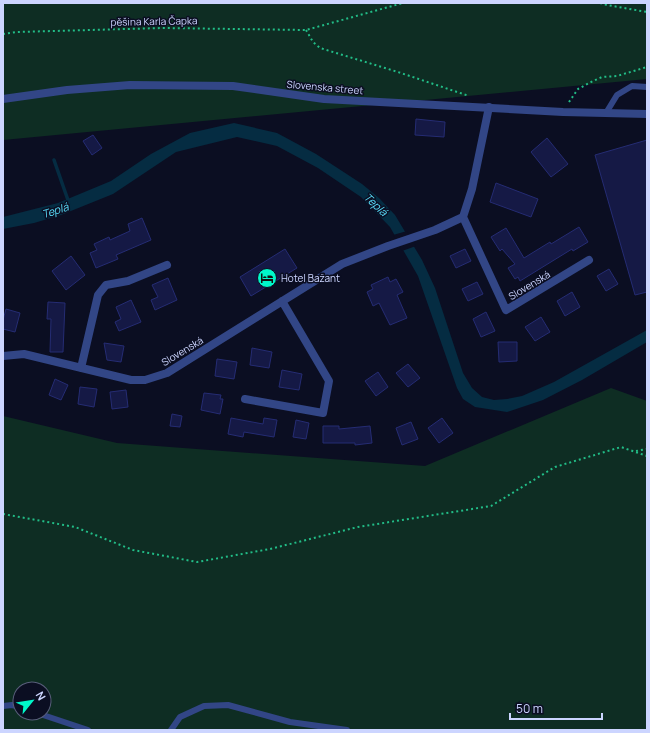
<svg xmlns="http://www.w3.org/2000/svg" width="650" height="733" font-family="Manrope,sans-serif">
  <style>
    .green { fill: #0e2d23; fill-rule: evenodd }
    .water { fill: #052c42 }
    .pier { fill: #0b0e22 }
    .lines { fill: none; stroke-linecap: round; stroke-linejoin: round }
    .stream { stroke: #052c42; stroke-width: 3.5 }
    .building { fill: #151945; stroke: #252c73 }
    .path { stroke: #22bd87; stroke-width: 2; stroke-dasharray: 2 3; stroke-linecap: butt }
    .service { stroke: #324686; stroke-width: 6 }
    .minor { stroke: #324686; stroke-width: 8 }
    .tertiary { stroke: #324686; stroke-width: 8 }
    .labels { text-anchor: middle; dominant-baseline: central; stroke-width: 3; stroke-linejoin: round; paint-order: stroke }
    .street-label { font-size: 10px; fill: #ccd5ff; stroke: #0b0e22 }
    .poi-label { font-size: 10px; fill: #ccd5ff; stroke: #0b0e22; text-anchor: start }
    .water-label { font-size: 11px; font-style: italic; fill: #5ae2ff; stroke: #0b0e22 }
  </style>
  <rect width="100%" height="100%" fill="#0b0e22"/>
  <!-- green -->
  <path class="green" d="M3 3H647V79L3 140Z
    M611 388 647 401V730H3V416L117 443 425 466ZM20 689H44V713H20Z"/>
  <!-- water -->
  <path class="water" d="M234 123 277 133 316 154 362 184 379 198 395 215 422 260 435 288 463 373 472 388 482 397 494 400 507 399 522 396 554 382 647 330V342L582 380 543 400 507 412 475 407 463 399 457 388 418 276 390 227 361 197 318 168 277 146 237 137 176 152 113 194 61 215 34 223 3 229V217L58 203 111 181 151 154 190 133Z"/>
  <!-- pier -->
  <path class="pier" d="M407 231 416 246 402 251 393 235Z"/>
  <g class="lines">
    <!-- stream -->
    <path class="stream" d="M54 160 69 203"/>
  </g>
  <!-- building -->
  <path class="building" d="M416 119 445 122 444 137 415 135Z
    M93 135 102 148 92 155 83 141Z
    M547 138 568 164 551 177 531 152Z
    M647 140V292L635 295 595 155Z
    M496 183 538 199 531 217 490 202Z
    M142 218 151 240 116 255 118 259 96 268 90 253 97 250 94 244 109 237 110 240 130 231 128 224Z
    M579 227 588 242 573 251 572 249 520 281 518 277 515 279 508 268 515 264 502 249 500 251 491 237 506 228 524 258 550 242 551 244Z
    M285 249 297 268 251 296 240 277Z
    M465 249 471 261 456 268 450 256Z
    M71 256 85 275 66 290 52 271Z
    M609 269 618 284 606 291 597 276Z
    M388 277 390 282 396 279 403 292 397 295 407 318 390 325 379 303 373 306 367 292 373 289 371 285Z
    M168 278 177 300 155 310 151 300 158 297 152 285Z
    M477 282 483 294 468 301 462 289Z
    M572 292 580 307 565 316 557 301Z
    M131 300 141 322 119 331 115 322 121 319 116 307Z
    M48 302 65 303 63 352H50L51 319H47Z
    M6 309 20 313 15 332 3 329V320Z
    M486 312 495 331 481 337 473 319Z
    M541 317 550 332 535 341 525 327Z
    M498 342H517V361L499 362Z
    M104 343 124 346 121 362 107 360Z
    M252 348 272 352 269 368 250 365Z
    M217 359 237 362 234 379 215 376Z
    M408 364 420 378 408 387 396 373Z
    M282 370 302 374 299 390 279 387Z
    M378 372 388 387 376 396 365 381Z
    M55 379 68 385 61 400 49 395Z
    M80 387 97 389 94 407 78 404Z
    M126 390 128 407 112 409 110 392Z
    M204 393 221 395 220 399H223L220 414 201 410Z
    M172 414 182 416 180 427 170 426Z
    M231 418 263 424 264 418 277 420 274 437 244 432 243 437 228 434Z
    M442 418 453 433 439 443 428 428Z
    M296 420 309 423 306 439 293 437Z
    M411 422 418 439 402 445 396 428Z
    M323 426H339V429L370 426 372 443 355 445V443H323Z"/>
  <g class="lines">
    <!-- path -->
    <path class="path" d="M600 3 607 5 647 12
      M306 30 313 42 320 48 398 72 469 96
      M3 34 17 32 163 28 306 30 403 3
      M569 102 578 89 593 81 602 77 617 76 647 67
      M636 451 647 449
      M3 514 75 527 133 550 197 562 270 549 358 527 491 506 555 467 621 447 647 456"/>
    <!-- service -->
    <path class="service" d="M606 113 617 95 632 86 647 87
      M3 706 12 705 20 707
      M37 713 88 730
      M171 730 180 717 204 706 228 705 290 722 347 730"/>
    <!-- minor -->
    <path class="minor" d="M463 217 506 310 589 260
      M3 356 24 354 131 380H145L167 373 342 264 388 246 435 230 463 217 472 189 489 107
      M81 368 98 295 106 285 128 281 167 265
      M245 399 323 413 329 381 282 301"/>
    <!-- tertiary -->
    <path class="tertiary" d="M3 99 67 90 130 85 233 86 324 99 563 112 647 114"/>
  </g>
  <!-- icons -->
  <defs>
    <symbol id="hotel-disc" viewBox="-11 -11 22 22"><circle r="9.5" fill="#00f7c9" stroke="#0b0e22"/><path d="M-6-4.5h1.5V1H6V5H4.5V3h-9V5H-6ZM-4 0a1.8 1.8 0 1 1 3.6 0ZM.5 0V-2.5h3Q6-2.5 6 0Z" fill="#111"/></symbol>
  </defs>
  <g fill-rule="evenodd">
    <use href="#hotel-disc" x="256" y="267" width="22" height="22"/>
  </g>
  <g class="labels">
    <!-- street labels -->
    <g class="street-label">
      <text transform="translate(154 21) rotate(-1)">pěšina Karla Čapka</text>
      <text transform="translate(325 87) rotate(5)">Slovenska street</text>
      <text transform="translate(529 285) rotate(-31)">Slovenská</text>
      <text transform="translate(182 351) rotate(-31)">Slovenská</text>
    </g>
    <!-- poi labels -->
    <g class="poi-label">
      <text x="281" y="278">Hotel Bažant</text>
    </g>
    <!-- water labels -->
    <g class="water-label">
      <text transform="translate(376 204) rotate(43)">Teplá</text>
      <text transform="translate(55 210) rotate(-18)">Teplá</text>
    </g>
  </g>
  <!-- border -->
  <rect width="650" height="733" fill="none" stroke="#ccd5ff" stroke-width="8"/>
  <!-- north arrow -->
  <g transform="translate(32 701) rotate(60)"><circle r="19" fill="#0b0e22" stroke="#585e7a"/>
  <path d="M0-3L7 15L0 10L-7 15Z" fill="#00f7c9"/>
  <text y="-6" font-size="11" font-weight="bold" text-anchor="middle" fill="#ccd5ff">N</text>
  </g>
  <!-- scale -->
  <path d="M510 713v6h92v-6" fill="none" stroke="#ccd5ff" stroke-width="2"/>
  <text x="516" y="713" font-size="12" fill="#ccd5ff" stroke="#0b0e22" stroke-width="3" paint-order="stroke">50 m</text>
</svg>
